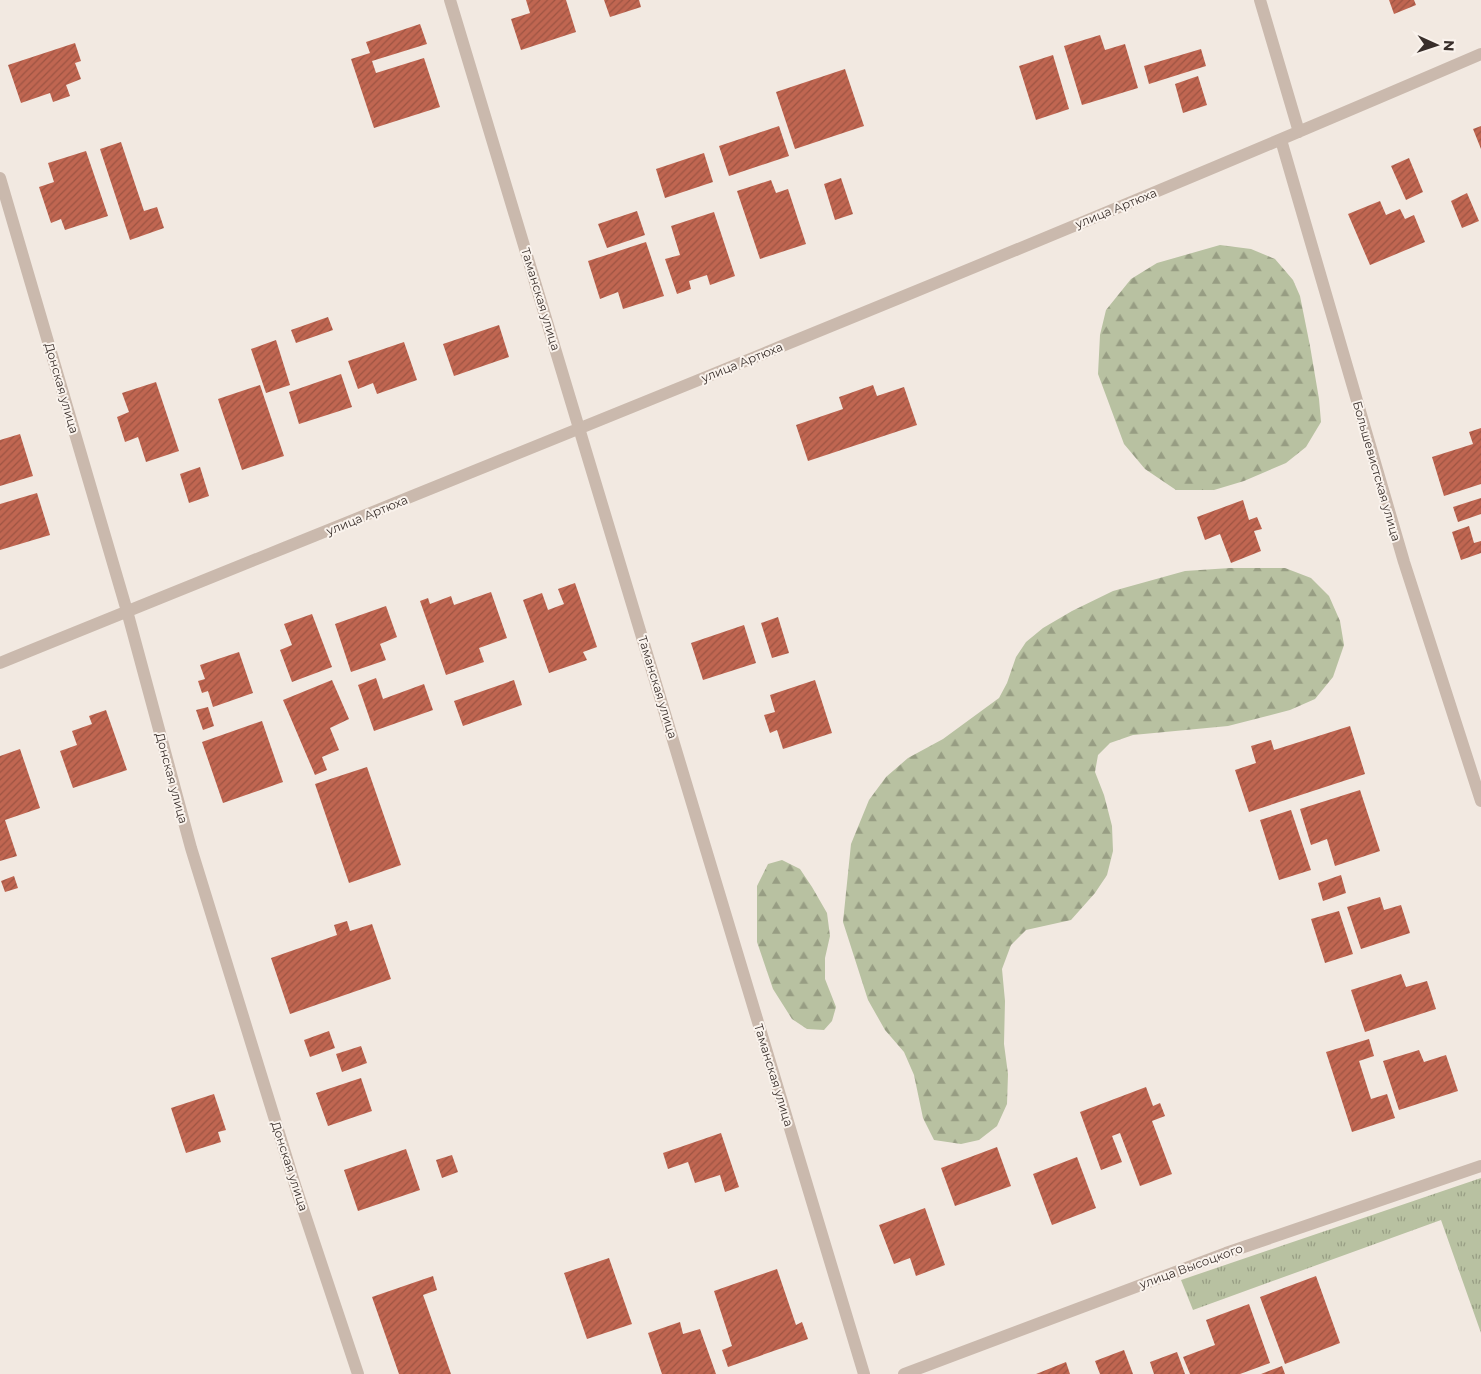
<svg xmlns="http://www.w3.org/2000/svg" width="1481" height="1374" font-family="Montserrat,sans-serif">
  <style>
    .grass { fill: url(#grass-tufts) }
    .forest { fill: url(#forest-firs) }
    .building { fill: url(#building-hatch) }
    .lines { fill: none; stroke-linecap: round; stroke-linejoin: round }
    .street { stroke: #cab9ad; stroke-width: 12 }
    .labels { text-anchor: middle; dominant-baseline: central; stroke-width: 4; stroke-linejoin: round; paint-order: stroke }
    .street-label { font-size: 12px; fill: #392f2b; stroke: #faf3ed }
  </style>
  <defs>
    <pattern id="grass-tufts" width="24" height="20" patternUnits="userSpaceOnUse" patternTransform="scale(1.25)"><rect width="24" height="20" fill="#b8c1a1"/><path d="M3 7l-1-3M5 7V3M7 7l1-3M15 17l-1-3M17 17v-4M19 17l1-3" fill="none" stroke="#979d83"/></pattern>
    <pattern id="forest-firs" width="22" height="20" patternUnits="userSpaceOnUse" patternTransform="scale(1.25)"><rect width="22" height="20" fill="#b8c1a1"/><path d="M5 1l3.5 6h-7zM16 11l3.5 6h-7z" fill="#979d83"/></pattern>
    <pattern id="building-hatch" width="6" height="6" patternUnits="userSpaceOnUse" patternTransform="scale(1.25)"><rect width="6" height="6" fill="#c06651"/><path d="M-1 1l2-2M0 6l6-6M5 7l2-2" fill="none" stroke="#9d5443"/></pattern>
  </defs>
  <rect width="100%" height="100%" fill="#f2e9e1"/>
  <!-- grass -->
  <path class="grass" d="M1481 1178V1333L1441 1220 1193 1310 1181 1280Z"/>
  <!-- forest -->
  <path class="forest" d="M1220 245 1251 249 1275 259 1293 280 1300 296 1310 346 1319 399 1321 422 1306 447 1286 463 1244 481 1214 490H1176L1145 469 1124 444 1098 374 1100 335 1106 310 1131 279 1157 263Z
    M1230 568H1285L1311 578 1329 596 1340 621 1344 645 1333 677 1315 699 1290 710 1228 726 1133 735 1110 743 1098 755 1095 772 1104 795 1112 826 1113 851 1107 875 1095 893 1071 920 1026 930 1011 945 1002 969 1005 1001 1004 1044 1008 1074 1007 1104 997 1126 979 1140 961 1144 934 1140 923 1118 914 1075 904 1052 885 1030 868 1000 843 922 851 844 869 800 886 777 908 758 943 739 999 698 1007 683 1016 657 1026 642 1043 628 1072 611 1113 591 1185 571Z
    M782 860 800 869 812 887 827 913 830 936 825 958V979L836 1007 832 1021 824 1030 807 1029 792 1019 773 989 757 942V886L768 864Z"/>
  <!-- building -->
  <path class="building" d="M526 0H566L576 32 521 50 511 19 530 13Z
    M604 0H639L641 7 610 17Z
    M1389 0H1414L1416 5 1394 14Z
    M420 24 427 44 372 61 376 73 424 58 440 107 374 128 351 59 370 53 366 42Z
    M1100 35 1105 50 1125 44 1138 88 1082 105 1064 46Z
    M75 43 81 61 75 63 81 79 66 85 70 96 53 102 50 93 21 103 8 65Z
    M1201 49 1206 66 1149 84 1144 66Z
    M1053 55 1069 109 1036 120 1019 66Z
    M845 69 864 126 795 149 776 92Z
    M1198 76 1207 105 1183 113 1175 84Z
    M779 126 789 156 729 176 719 146Z
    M1481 126V149L1473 129Z
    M121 142 144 211 157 207 164 228 130 240 100 149Z
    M86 151 108 216 65 230 61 219 51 223 39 187 54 182 48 163Z
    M704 153 713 182 665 198 656 169Z
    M1409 158 1423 192 1406 200 1391 166Z
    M841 178 853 214 835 220 824 184Z
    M771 180 776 193 788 189 806 244 760 259 737 191Z
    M1467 193 1479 221 1462 228 1451 201Z
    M1380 201 1386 215 1400 209 1405 219 1414 215 1425 242 1370 265 1348 214Z
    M637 211 645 235 607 248 598 224Z
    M714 212 735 276 710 285 707 275 689 281 691 289 677 294 665 259 680 255 671 226Z
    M646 242 664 296 623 309 618 292 600 299 588 261Z
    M328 317 333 330 296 343 291 330Z
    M499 325 509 357 454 376 443 344Z
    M276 340 290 385 266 393 251 349Z
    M404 342 417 380 377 394 373 383 358 389 348 361Z
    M341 374 352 407 299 424 289 392Z
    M156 382 179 451 146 462 138 437 125 442 117 417 129 412 122 393Z
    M260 385 284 456 242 470 218 399Z
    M873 385 877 396 904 387 917 425 808 461 796 425 843 409 839 397Z
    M1481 428V484L1444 496 1432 457 1473 444 1469 432Z
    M20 434 33 476 0 486V440Z
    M200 467 209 496 189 503 180 474Z
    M37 493 50 535 0 550V504Z
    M1481 498V514L1458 522 1453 507Z
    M1243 500 1249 520 1257 517 1262 529 1254 531 1261 551 1231 563 1220 534 1205 540 1197 517Z
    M1469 526 1474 543 1481 541V553L1461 560 1452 532Z
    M575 583 597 647 583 652 587 660 549 673 523 600 542 593 548 610 564 604 558 589Z
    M491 592 507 638 479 648 484 662 446 675 420 601 428 598 430 604 451 596 454 605Z
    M386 606 397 637 380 644 386 660 351 672 335 624Z
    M312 614 332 667 292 682 280 650 292 645 284 624Z
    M778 617 789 653 772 658 761 623Z
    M744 625 756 663 703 680 691 643Z
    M239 652 253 693 213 707 208 691 202 693 198 681 205 679 200 665Z
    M376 678 383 699 424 684 433 710 374 731 358 685Z
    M332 680 349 719 330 728 339 750 322 757 327 770 315 775 283 700Z
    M514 680 522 705 463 726 454 701Z
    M815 680 832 733 783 749 777 730 770 733 764 715 775 712 770 695Z
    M208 707 214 726 203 730 196 710Z
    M106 710 127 770 73 788 60 751 77 745 72 731 92 724 89 716Z
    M262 721 283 782 223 803 202 742Z
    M1350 726 1365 774 1249 812 1235 770 1256 763 1251 746 1271 740 1274 750Z
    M20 749 40 808 5 820 17 856 0 861V756Z
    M367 767 401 865 349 883 315 784Z
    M1360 790 1380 851 1335 866 1327 839 1311 845 1300 809Z
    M1291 810 1311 870 1279 880 1260 820Z
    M1341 875 1346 893 1323 901 1318 883Z
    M14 876 18 888 5 892 1 881Z
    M1380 897 1384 910 1401 905 1410 933 1361 949 1347 907Z
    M1339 911 1353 954 1325 963 1311 919Z
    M347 921 350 931 372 924 391 979 290 1014 271 958 337 935 334 925Z
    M1401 974 1406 987 1427 981 1436 1009 1365 1032 1351 990Z
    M329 1031 335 1048 310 1057 304 1040Z
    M1369 1039 1374 1056 1359 1061 1371 1099 1387 1094 1395 1118 1352 1132 1326 1052Z
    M361 1046 367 1063 342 1072 336 1054Z
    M1419 1050 1424 1062 1446 1055 1458 1091 1399 1110 1383 1061Z
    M361 1078 372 1111 328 1126 316 1093Z
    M1146 1087 1153 1106 1160 1103 1165 1116 1152 1121 1172 1174 1140 1186 1120 1133 1112 1136 1122 1162 1101 1170 1080 1112Z
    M214 1094 226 1130 218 1132 221 1142 186 1153 171 1108Z
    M721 1133 739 1187 725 1192 720 1175 695 1183 688 1162 668 1169 663 1153Z
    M997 1147 1011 1186 955 1206 941 1168Z
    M406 1149 420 1190 358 1211 344 1170Z
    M452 1155 458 1172 442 1178 436 1160Z
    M1077 1157 1096 1208 1052 1225 1033 1174Z
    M925 1208 945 1265 916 1276 910 1258 894 1264 879 1225Z
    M609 1258 632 1324 587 1339 564 1273Z
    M777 1269 796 1325 802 1322 808 1339 728 1367 722 1350 732 1346 714 1291Z
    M433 1276 437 1290 423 1295 451 1374H399L372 1297Z
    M1316 1276 1340 1343 1285 1364 1260 1297Z
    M1249 1304 1270 1363 1240 1374H1190L1183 1357 1215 1345 1206 1320Z
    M680 1322 683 1334 700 1329 716 1374H662L648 1333Z
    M1124 1350 1133 1374H1100L1095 1361Z
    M1177 1352 1185 1374H1154L1150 1362Z
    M1066 1362 1070 1374H1036Z
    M1282 1366 1285 1374H1261Z"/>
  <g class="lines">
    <!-- street -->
    <path class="street" d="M450 0 864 1374
      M1260 0 1299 132
      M1281 140 1404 562 1481 801
      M0 178 127 611 191 848 296 1188 358 1374
      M0 663C495 462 991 265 1481 54
      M904 1374 1226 1253 1481 1166"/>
  </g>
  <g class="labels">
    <!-- street labels -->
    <g class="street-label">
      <text transform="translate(1116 208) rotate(-22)">улица Артюха</text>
      <text transform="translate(541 299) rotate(73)">Таманская улица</text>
      <text transform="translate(742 362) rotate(-22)">улица Артюха</text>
      <text transform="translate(62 388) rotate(74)">Донская улица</text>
      <text transform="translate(1377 471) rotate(74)">Большевистская улица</text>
      <text transform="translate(367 515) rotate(-22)">улица Артюха</text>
      <text transform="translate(658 687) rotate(73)">Таманская улица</text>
      <text transform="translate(172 778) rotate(75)">Донская улица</text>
      <text transform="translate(774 1075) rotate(73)">Таманская улица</text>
      <text transform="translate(290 1166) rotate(72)">Донская улица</text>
      <text transform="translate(1191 1266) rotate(-20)">улица Высоцкого</text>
    </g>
  </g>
  <!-- north arrow -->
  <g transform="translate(1436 45) rotate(93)" stroke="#faf3ed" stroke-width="4" paint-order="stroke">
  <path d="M0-4L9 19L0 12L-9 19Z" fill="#392f2b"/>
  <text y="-8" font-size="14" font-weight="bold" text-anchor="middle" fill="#392f2b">N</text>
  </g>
</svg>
